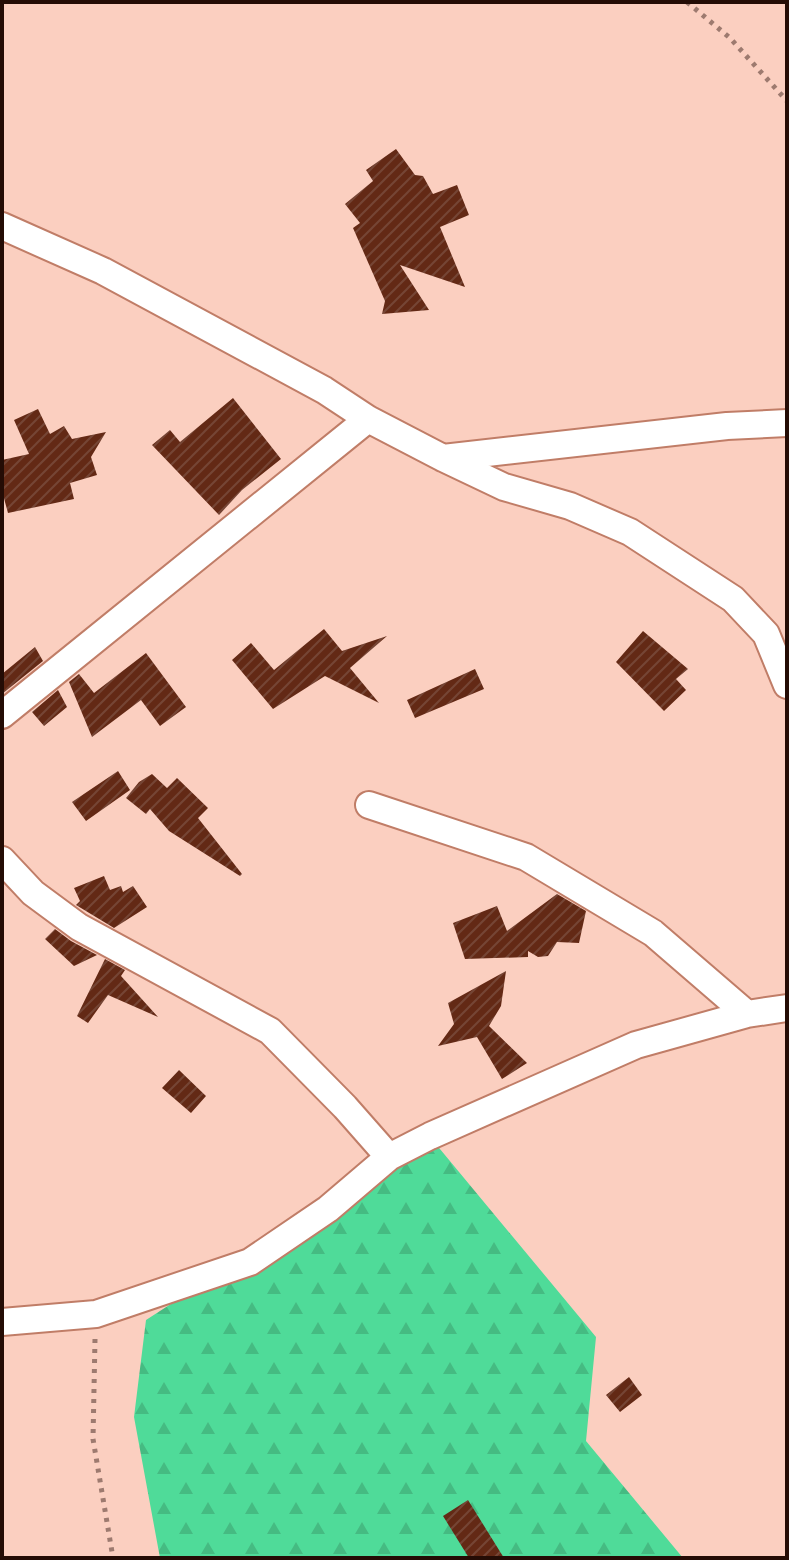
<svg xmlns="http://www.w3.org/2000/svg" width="789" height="1560" font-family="'Nunito Sans',sans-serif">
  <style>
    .forest { fill: url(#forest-firs) }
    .building { fill: url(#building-hatch) }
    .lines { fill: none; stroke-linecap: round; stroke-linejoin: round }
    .street-casing { stroke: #c07d67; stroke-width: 30 }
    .path { stroke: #9d7a6f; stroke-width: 5; stroke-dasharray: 4 6; stroke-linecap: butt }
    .street { stroke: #fff; stroke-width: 26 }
  </style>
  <defs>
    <pattern id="forest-firs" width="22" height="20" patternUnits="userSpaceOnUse" patternTransform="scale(2)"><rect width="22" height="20" fill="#4fdb99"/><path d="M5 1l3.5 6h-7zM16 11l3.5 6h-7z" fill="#45bb82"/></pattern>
    <pattern id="building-hatch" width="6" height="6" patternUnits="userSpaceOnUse" patternTransform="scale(2)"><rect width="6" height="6" fill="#632915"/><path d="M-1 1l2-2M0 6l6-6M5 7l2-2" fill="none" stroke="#754535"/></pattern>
  </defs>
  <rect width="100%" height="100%" fill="#fbcfc0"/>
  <!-- forest -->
  <path class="forest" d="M430 1137 596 1337 586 1441 683 1558H160L134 1417 146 1320Z"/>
  <!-- building -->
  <path class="building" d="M396 149 415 175 423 176 433 194 457 185 469 215 440 227 465 287 400 265 429 310 382 314 385 301 353 228 360 223 345 204 373 181 366 170Z
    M233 398 281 459 242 490 219 515 152 445 170 430 180 442Z
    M38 409 50 434 64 426 72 439 106 432 91 457 97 475 70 483 74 499 8 513 2 491V460L29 454 14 420Z
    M324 629 342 651 387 636 350 668 379 703 325 676 273 709 232 660 251 643 274 670Z
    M643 631 688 669 676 679 686 690 664 711 616 662Z
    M35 647 43 661 2 694V674Z
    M146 653 186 707 160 726 141 700 92 737 69 682 79 674 94 693Z
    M475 669 484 689 415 718 407 700Z
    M58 690 67 707 44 726 32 712Z
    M118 771 130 790 86 821 72 802Z
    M152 774 167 788 177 778 208 808 198 818 242 874 240 876 169 831 150 809 146 814 126 798 139 782Z
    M104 876 110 890 121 886 123 892 133 886 147 907 114 928 76 905 80 901 74 888Z
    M557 894 586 911 579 943 557 942 548 956 538 957 528 951V957L465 959 453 923 497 906 507 931Z
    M55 929 71 941 97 955 74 966 45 939Z
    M105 959 125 970 121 976 158 1017 108 995 88 1023 77 1016Z
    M506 971 501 1006 489 1026 527 1063 502 1079 477 1037 438 1046 454 1024 448 1003Z
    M179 1070 206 1096 191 1113 162 1088Z
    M629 1377 642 1395 620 1412 606 1395Z
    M468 1500 504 1558H469L443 1516Z"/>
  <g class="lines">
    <defs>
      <path id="street" d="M2 226 103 271 324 390 368 419 443 458 504 487 570 506 630 532 733 599 766 634 787 685
        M443 458 727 426 787 423
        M2 715 368 419
        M369 805 526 857 653 933 747 1014
        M2 860 33 893 79 927 270 1031 345 1107 389 1157
        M2 1322 96 1314 250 1262 328 1209 389 1157 430 1136 636 1045 747 1014 787 1008"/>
    </defs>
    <!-- street casing -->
    <use href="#street" class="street-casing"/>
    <!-- path -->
    <path class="path" d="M687 2 730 38 787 101
      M95 1339 93 1439 113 1558"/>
    <!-- street -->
    <use href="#street" class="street"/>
  </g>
  <!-- border -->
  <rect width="789" height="1560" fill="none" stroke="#240c05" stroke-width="8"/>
</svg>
